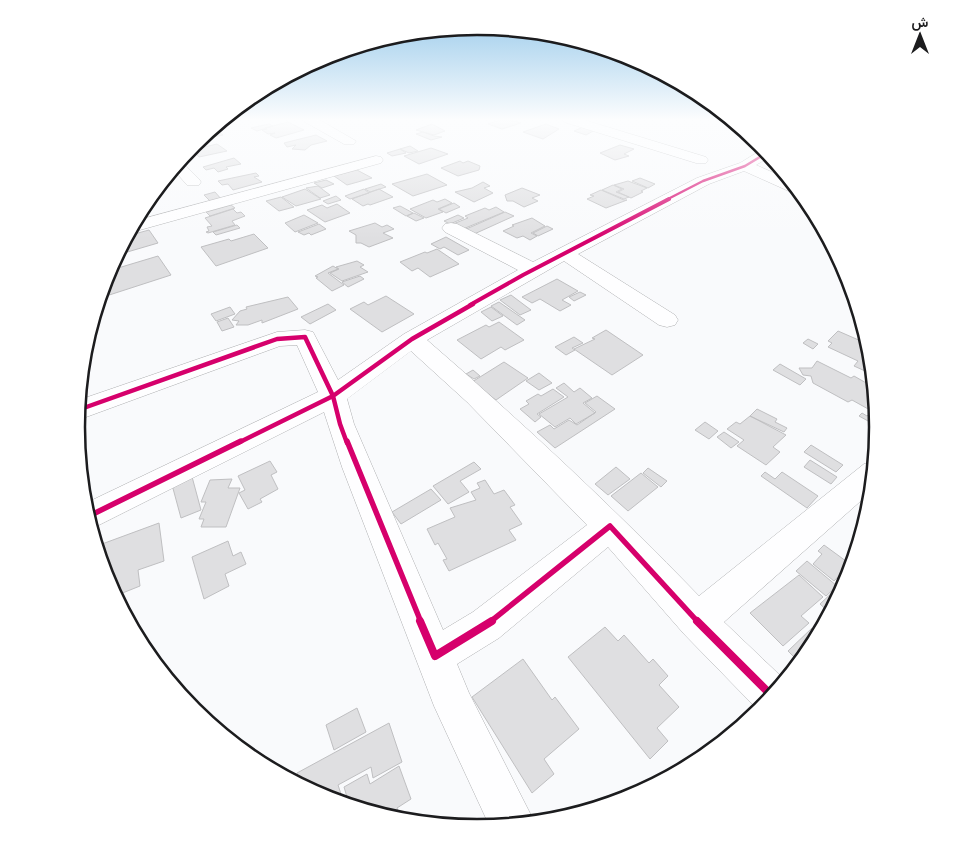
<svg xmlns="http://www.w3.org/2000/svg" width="955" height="855" font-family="'Roboto Condensed',Vazirmatn,sans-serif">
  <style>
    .building { fill: #dfdfe1; stroke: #bfbfc1 }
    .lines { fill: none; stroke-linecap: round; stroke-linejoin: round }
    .minor-casing { stroke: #afb0b2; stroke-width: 1 }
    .minor { fill: #fefeff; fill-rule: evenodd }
    .cycleway-far4-casing { stroke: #fff; stroke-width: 4.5 }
    .cycleway-far3-casing { stroke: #fff; stroke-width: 5.5 }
    .cycleway-far2-casing { stroke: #fff; stroke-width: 7 }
    .cycleway-far1-casing { stroke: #fff; stroke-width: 9 }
    .cycleway-casing { stroke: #fff; stroke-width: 11 }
    .cycleway-far4 { stroke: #d6006c; stroke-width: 2.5 }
    .cycleway-far3 { stroke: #d6006c; stroke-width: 4 }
    .cycleway-far2 { stroke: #d6006c; stroke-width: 4.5 }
    .cycleway-far1 { stroke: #d6006c; stroke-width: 5.5 }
    .cycleway { stroke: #d6006c; stroke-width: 8 }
    .rim { fill: none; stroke: #1c1c1e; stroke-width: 2.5 }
  </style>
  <rect width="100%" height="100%" fill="#f9fafc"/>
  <!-- building -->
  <path class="building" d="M503 119H506L521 123 502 129 488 124Z
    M288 122 304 130 276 138 270 135 275 133 268 134 262 130 267 129 265 128Z
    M269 124 273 126 257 131 251 128Z
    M432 124 445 131 434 135 416 130Z
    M546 124 559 129 543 139 523 132Z
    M583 127 595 130 586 135 574 131Z
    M214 129 223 135 198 140 211 130Z
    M423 132 434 136 442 137 431 140 416 134Z
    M316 135 327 141 311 145 305 150 292 149 296 145 287 147 284 143Z
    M217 144 227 151 199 157 193 151H188Z
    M620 145 634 149 624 154 629 156 615 160 600 153Z
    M410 146 418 151 409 153 400 149Z
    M431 148 448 154 419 164 404 156Z
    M400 149 406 153 392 156 387 153Z
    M234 158 241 164 226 167 228 169 218 172 214 168 206 170 203 167Z
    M460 161 463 163 468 161 480 166 479 170 458 176 441 168Z
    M357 170 372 178 347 185 334 176Z
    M256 173 259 176 254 177 262 182 233 190 228 184 222 185 218 181Z
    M427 174 447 185 413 196 392 184Z
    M640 178 655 184 648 188 632 181Z
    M326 180 334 184 322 188 314 183Z
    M628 181 647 188 641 191 643 192 631 198 618 192 624 189 614 185Z
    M483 182 490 186 484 188 493 193 474 202 455 192 472 188Z
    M381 184 386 187 370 192 365 189Z
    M613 185 622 189 616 192 629 197 624 199 602 190Z
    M318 186 330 195 320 198 306 188Z
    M522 188 540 195 532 198 538 201 524 207 513 201H507L505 195Z
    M305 189 321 199 296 206 282 197Z
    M364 189 369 193 350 199 345 196Z
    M379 189 393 197 370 205 368 204 363 206 352 199Z
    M601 190 624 200H627L606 208 587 199 594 196 590 195Z
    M215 192 222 200 212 203 204 195Z
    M336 196 341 200 328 204 323 201Z
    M281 197 294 207 279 211 266 201Z
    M445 199 452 203 438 209 443 212 426 218 410 209 433 200 437 202Z
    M454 203 460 207 446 213 439 209Z
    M337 204 350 213 325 222 307 210 322 205 327 208Z
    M231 205 235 208 210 216 206 212Z
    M400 206 402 207 413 213 406 216 393 208Z
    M496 207 504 212 463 229 453 224 468 218 465 216 485 208 489 210Z
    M233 209 237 213 241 212 245 216 232 221 235 225 208 233 206 232 209 231 207 227 212 226 205 218Z
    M505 212 514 216 472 235 464 230Z
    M414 213 424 218 416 221 407 216Z
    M304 215 318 223 295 232 285 223Z
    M458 215 464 218 450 224 444 221Z
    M532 218 545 226 531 233 537 236 530 240 523 236 517 238 503 231 514 226 512 225Z
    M375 223 382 227 387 225 394 229 383 233 393 238 369 247 361 243H356V235L349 231Z
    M319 224 326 229 311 235 309 233 304 235 298 232Z
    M237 225 240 228 216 235 213 232Z
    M547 226 553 229 538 236 533 233Z
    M149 230 158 243 117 255 127 236Z
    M254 234 268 248 216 266 201 247 229 239 231 241Z
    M446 237 469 250 458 255 444 247 440 249 431 244Z
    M437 249 459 264 430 277 418 268 412 271 400 262 425 252 427 253Z
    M158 256 171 275 100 298 108 271Z
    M357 261 364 265 360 267 368 272 342 281 330 273 339 269 336 267Z
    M333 266 338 269 328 273 344 285 332 291 316 278 318 277 315 276Z
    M360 276 364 279 348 287 342 282Z
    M557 279 578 291 562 300 571 305 560 311 540 299 532 303 522 297Z
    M580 292 586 295 574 301 569 297Z
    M511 295 531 310 520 315 500 300Z
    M386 296 414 314 382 332 350 309 364 302 368 305Z
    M288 297 298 309 262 323V320L248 325H236L239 321 232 320 240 311 247 309 246 307Z
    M499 302 525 320 517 325 491 306Z
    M328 304 336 310 310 324 301 317Z
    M230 307 235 314 216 321 211 314Z
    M491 307 503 316 492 321 481 312Z
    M228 318 234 327 222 331 217 322Z
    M499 322 524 340 505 350 501 347 481 359 457 340 486 325 489 327Z
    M606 330 643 355 612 375 574 349 595 339 592 338Z
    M838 331 870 345 874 375 854 366 858 361 828 347 832 343 828 341Z
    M574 337 583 343 572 348 575 350 566 355 555 347Z
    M808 339 818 344 813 349 803 343Z
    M817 361 851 378 854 376 875 388 876 402 870 410 852 400 848 402 813 383 811 376 803 375 799 368H812Z
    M504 362 528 378 496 400 472 382Z
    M780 364 806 379 800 385 773 370Z
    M473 370 480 376 474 379 466 374Z
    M539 373 552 383 539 390 526 381Z
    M564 383 574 392 580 388 592 398 583 403 595 413 576 424 570 418 555 427 539 414 568 397 556 388Z
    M553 389 564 397 537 414 541 417 535 422 520 409 529 404 526 401 538 394 541 396Z
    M597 396 615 409 555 448 537 432 550 425 554 429 569 420 577 425 596 412 585 403Z
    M757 409 777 419 775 422 787 428 784 432 750 416Z
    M871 412 878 415 879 427 859 416 862 413 867 416Z
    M750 416 786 435 773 447 780 452 766 465 737 446 744 440 727 429 736 422 740 424Z
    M705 422 718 431 709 439 695 430Z
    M724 432 739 442 731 448 717 437Z
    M811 445 843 465 836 472 804 452Z
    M810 460 837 477 831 484 804 467Z
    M270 461 277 472 271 475 278 489 260 499 262 502 248 509 239 493 245 490 238 476Z
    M474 462 481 469 460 481 469 492 448 504 433 486Z
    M616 467 630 479 608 495 595 484Z
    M648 468 667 481 661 487 643 473Z
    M765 472 775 479 782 472 818 496 807 508 761 476Z
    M191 473 201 510 181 518 171 481Z
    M641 473 658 487 628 511 611 496Z
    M232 479 228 488H240L226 527H201L204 519H199L206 502H201L210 480Z
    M485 480 494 494 504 490 515 505 510 507 522 524 509 530 516 540 449 571 443 560 447 559 438 543 435 545 427 529 455 517 450 508 476 500 471 492 480 488 477 483Z
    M431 489 441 500 401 524 392 512Z
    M159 523 164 561 138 570 140 586 115 596 113 578 107 581 103 568 102 544Z
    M228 541 233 556 241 552 246 564 225 574 229 586 204 599 192 557Z
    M824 545 850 564 834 581 813 564 822 554 818 551Z
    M807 561 837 586 826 596 796 571Z
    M799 575 823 597 801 616 809 623 783 646 750 613Z
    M838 587 843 591 831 614 820 604Z
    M827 613 830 616 820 634 813 627Z
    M605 627 618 641 624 635 649 663 653 659 668 676 659 685 679 707 657 728 668 741 650 759 568 657Z
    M812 628 819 635 811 651 800 663 788 651Z
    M523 659 552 700 555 697 579 729 544 759 554 774 532 793 472 697Z
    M357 708 366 732 334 750 326 725Z
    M389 723 402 762 373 778 371 767 338 785 342 797 334 801 324 798 300 785 297 773Z
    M399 766 411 799 397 808 402 821 338 803 347 797 344 787 367 774 370 784Z"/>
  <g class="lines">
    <defs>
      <path id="minor" d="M303 119H318L356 141 354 144H344L305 122Z
        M562 119H581L706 157 708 160 706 163H696L564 122Z
        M765 148 771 156 756 165 792 181 802 194 793 193 744 171 709 184 578 254 675 315 678 320 675 325 667 327 659 325 564 261 427 340C522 422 612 506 699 596L864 464 875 461 872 491 724 622 786 681 760 712 684 634 608 547 499 638 457 664 469 693 535 823 490 827 434 706 342 467 324 412 91 529 84 504 318 392 297 345 280 346 78 420 79 400 277 332 305 330 313 332 338 380 404 334 518 270 445 232 442 228 445 224 451 223 457 224 533 262 697 178 740 163ZM411 351 467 402 587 525 473 612 443 630 354 424 347 399Z
        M376 156 381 157 383 160 381 163 129 233 135 221Z
        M180 160 199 179 201 182 199 185H187L173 169Z"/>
    </defs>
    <!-- minor casing -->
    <use href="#minor" class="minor-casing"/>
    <!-- minor -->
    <use href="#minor" class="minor"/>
    <defs>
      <path id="cycleway-far4" d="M666 200 703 181 745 166 768 152"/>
      <path id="cycleway-far3" d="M470 305 523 275 669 199"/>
      <path id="cycleway-far2" d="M78 410 277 339 305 337 333 396 340 424 347 443
        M238 443 333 396 412 339 473 304"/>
      <path id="cycleway-far1" d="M347 441 421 622
        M87 517 241 441
        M490 622 610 526 698 622"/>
      <path id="cycleway" d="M420 621 435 656 492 621
        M697 621 773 697"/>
    </defs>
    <!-- cycleway-far4 casing -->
    <use href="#cycleway-far4" class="cycleway-far4-casing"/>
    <!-- cycleway-far3 casing -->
    <use href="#cycleway-far3" class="cycleway-far3-casing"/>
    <!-- cycleway-far2 casing -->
    <use href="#cycleway-far2" class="cycleway-far2-casing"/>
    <!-- cycleway-far1 casing -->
    <use href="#cycleway-far1" class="cycleway-far1-casing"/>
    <!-- cycleway casing -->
    <use href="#cycleway" class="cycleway-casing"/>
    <!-- cycleway-far4 -->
    <use href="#cycleway-far4" class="cycleway-far4"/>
    <!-- cycleway-far3 -->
    <use href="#cycleway-far3" class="cycleway-far3"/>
    <!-- cycleway-far2 -->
    <use href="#cycleway-far2" class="cycleway-far2"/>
    <!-- cycleway-far1 -->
    <use href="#cycleway-far1" class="cycleway-far1"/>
    <!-- cycleway -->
    <use href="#cycleway" class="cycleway"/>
  </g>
  <!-- sky -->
  <linearGradient id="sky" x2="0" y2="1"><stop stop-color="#91c6e9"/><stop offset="0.5" stop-color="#fcfdfe"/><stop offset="1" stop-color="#fcfdfe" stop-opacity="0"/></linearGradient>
  <rect width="955" height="239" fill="url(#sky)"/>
  <!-- crop -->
  <path d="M0 0H955V855H0ZM85 427a392 392 0 1 1 784 0a392 392 0 1 1-784 0Z" fill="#fff" fill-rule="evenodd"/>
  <path class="rim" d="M85 427a392 392 0 1 1 784 0a392 392 0 1 1-784 0Z"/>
  <!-- north arrow -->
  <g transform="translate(920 35)" stroke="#ffffff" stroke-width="4" paint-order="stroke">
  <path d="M0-4L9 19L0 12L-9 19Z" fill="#1c1c1e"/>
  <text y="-8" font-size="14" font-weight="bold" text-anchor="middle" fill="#1c1c1e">ش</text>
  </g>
</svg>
